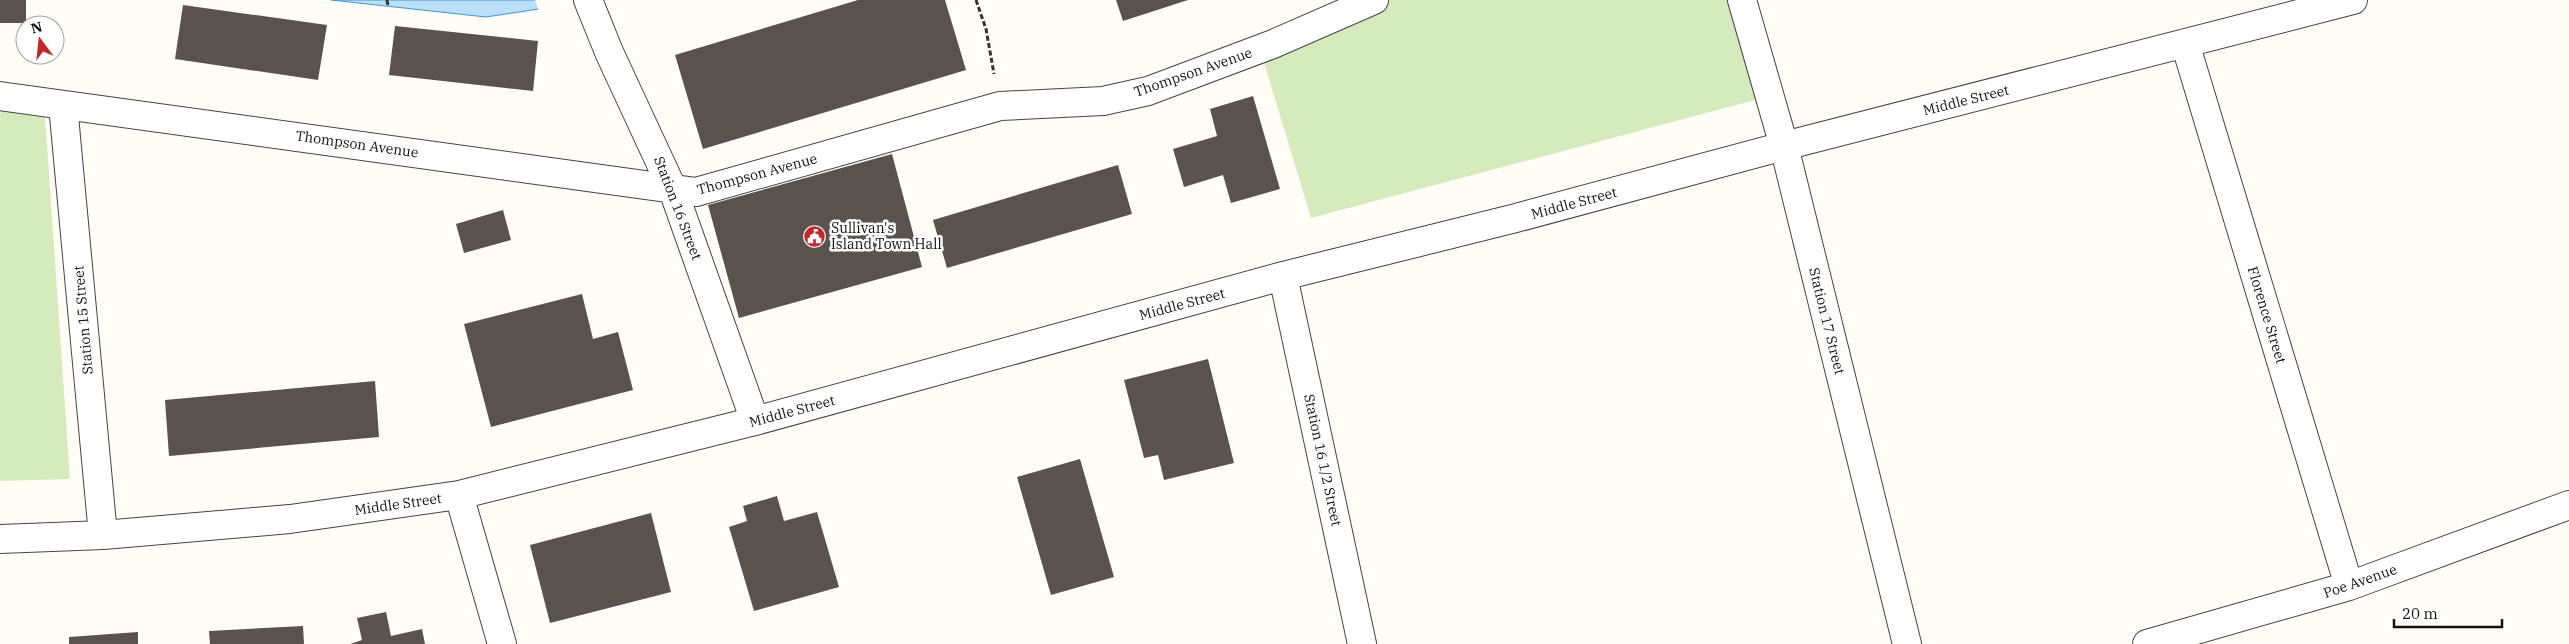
<svg xmlns="http://www.w3.org/2000/svg" width="2569" height="644" font-family="'IBM Plex Serif',serif">
  <style>
    .green { fill: #d5ebbd }
    .water { fill: #b9e0f7; stroke: #3f96cf }
    .pier { fill: #fffdf5 }
    .building { fill: #5a524d }
    .lines { fill: none; stroke-linecap: round; stroke-linejoin: round }
    .minor-casing { stroke: #444; stroke-width: 30 }
    .path { stroke: #333; stroke-width: 3; stroke-dasharray: 5 2.5; stroke-linecap: butt }
    .minor { stroke: #fff; stroke-width: 28 }
    .labels { text-anchor: middle; dominant-baseline: central; stroke-width: 5; stroke-linejoin: round; paint-order: stroke }
    .street-label { font-size: 14px; fill: #111; stroke: #fff }
    .poi-label { font-size: 14px; fill: #111; stroke: #fff; text-anchor: start }
  </style>
  <rect width="100%" height="100%" fill="#fffdf5"/>
  <!-- green -->
  <path class="green" d="M1372 0H1742L1770 96 1311 218 1260 49Z
    M0 96 44 102 70 479 0 481Z"/>
  <!-- water -->
  <path class="water" d="M331 0H577L559 6 486 17Z"/>
  <!-- pier -->
  <path class="pier" d="M535 0H579L559 8 539 11Z"/>
  <!-- building -->
  <path class="building" d="M0 0H26V23H0Z
    M858 0H945L966 70 703 149 675 55Z
    M1116 0H1188L1123 21Z
    M183 5 327 25 318 80 175 59Z
    M395 26 538 41 533 91 389 75Z
    M1253 96 1280 189 1231 203 1223 175 1184 187 1173 149 1217 136 1210 109Z
    M892 154 922 267 739 318 708 205Z
    M1118 165 1132 214 947 268 933 220Z
    M503 210 511 240 464 253 456 224Z
    M582 294 593 339 618 332 633 390 491 427 464 324Z
    M1208 359 1234 463 1164 480 1158 455 1144 458 1124 380Z
    M375 381 379 437 169 456 165 400Z
    M1080 459 1114 577 1051 595 1017 477Z
    M777 496 784 521 817 512 839 587 754 611 729 527 747 521 743 506Z
    M651 513 671 592 550 623 530 545Z
    M386 612 391 636 422 629 425 644H350L362 640 357 618Z
    M303 626 304 644H210L209 631Z
    M138 632V644H69V637Z"/>
  <g class="lines">
    <defs>
      <path id="minor" d="M588 0 609 52 673 190 755 421
        M1742 0 1784 146 1907 644
        M2185 43 2349 586
        M0 96 696 192 1000 106 1103 101 1148 91 1273 44 1374 0
        M63 105 103 535
        M1283 276 1362 644
        M459 495 502 644
        M0 539 103 535 290 519 459 495 755 421 1283 276 1516 218 1784 146 2353 0
        M2147 644 2349 586 2569 505"/>
    </defs>
    <!-- minor casing -->
    <use href="#minor" class="minor-casing"/>
    <!-- path -->
    <path class="path" d="M387 0 388 6
      M976 0 986 29 994 74"/>
    <!-- minor -->
    <use href="#minor" class="minor"/>
  </g>
  <!-- icons -->
  <defs>
    <symbol id="civic-disc" viewBox="-11 -11 22 22"><circle r="9.5" fill="#c4262e" stroke="#fff"/><path d="M-.6-6.5H3V-4.5H.6V-3L4-1V1h2V6H-6V1h2V-1L-.6-3ZM-1.2 2.5V6h2.4V2.5Z" fill="#fff"/></symbol>
  </defs>
  <g fill-rule="evenodd">
    <use href="#civic-disc" x="802" y="224" width="25" height="25"/>
  </g>
  <g class="labels">
    <!-- street labels -->
    <g class="street-label">
      <text transform="translate(1193 72) rotate(-19)">Thompson Avenue</text>
      <text transform="translate(1966 100) rotate(-14)">Middle Street</text>
      <text transform="translate(357 144) rotate(8)">Thompson Avenue</text>
      <text transform="translate(757 174) rotate(-15)">Thompson Avenue</text>
      <text transform="translate(1574 203) rotate(-15)">Middle Street</text>
      <text transform="translate(678 208) rotate(69)">Station 16 Street</text>
      <text transform="translate(1182 304) rotate(-15)">Middle Street</text>
      <text transform="translate(2267 315) rotate(73)">Florence Street</text>
      <text transform="translate(83 320) rotate(-95)">Station 15 Street</text>
      <text transform="translate(1827 321) rotate(76)">Station 17 Street</text>
      <text transform="translate(792 411) rotate(-15)">Middle Street</text>
      <text transform="translate(1323 460) rotate(78)">Station 16 1/2 Street</text>
      <text transform="translate(398 504) rotate(-8)">Middle Street</text>
      <text transform="translate(2360 581) rotate(-19)">Poe Avenue</text>
    </g>
    <!-- poi labels -->
    <g class="poi-label">
      <text x="831" y="228">Sullivan's<tspan x="831" dy="16">Island Town Hall</tspan></text>
    </g>
  </g>
  <!-- north arrow -->
  <g transform="translate(40 40) rotate(345)"><circle r="24" fill="#ffffff" stroke="#a0a0a0"/>
  <path d="M0-4L9 19L0 12L-9 19Z" fill="#c4262e"/>
  <text y="-8" font-size="14" font-weight="bold" text-anchor="middle" fill="#111111">N</text>
  </g>
  <!-- scale -->
  <path d="M2394 619v8h108v-8" fill="none" stroke="#111111" stroke-width="2.5"/>
  <text x="2402" y="619" font-size="15" fill="#111111" stroke="#ffffff" stroke-width="4" paint-order="stroke">20 m</text>
</svg>
